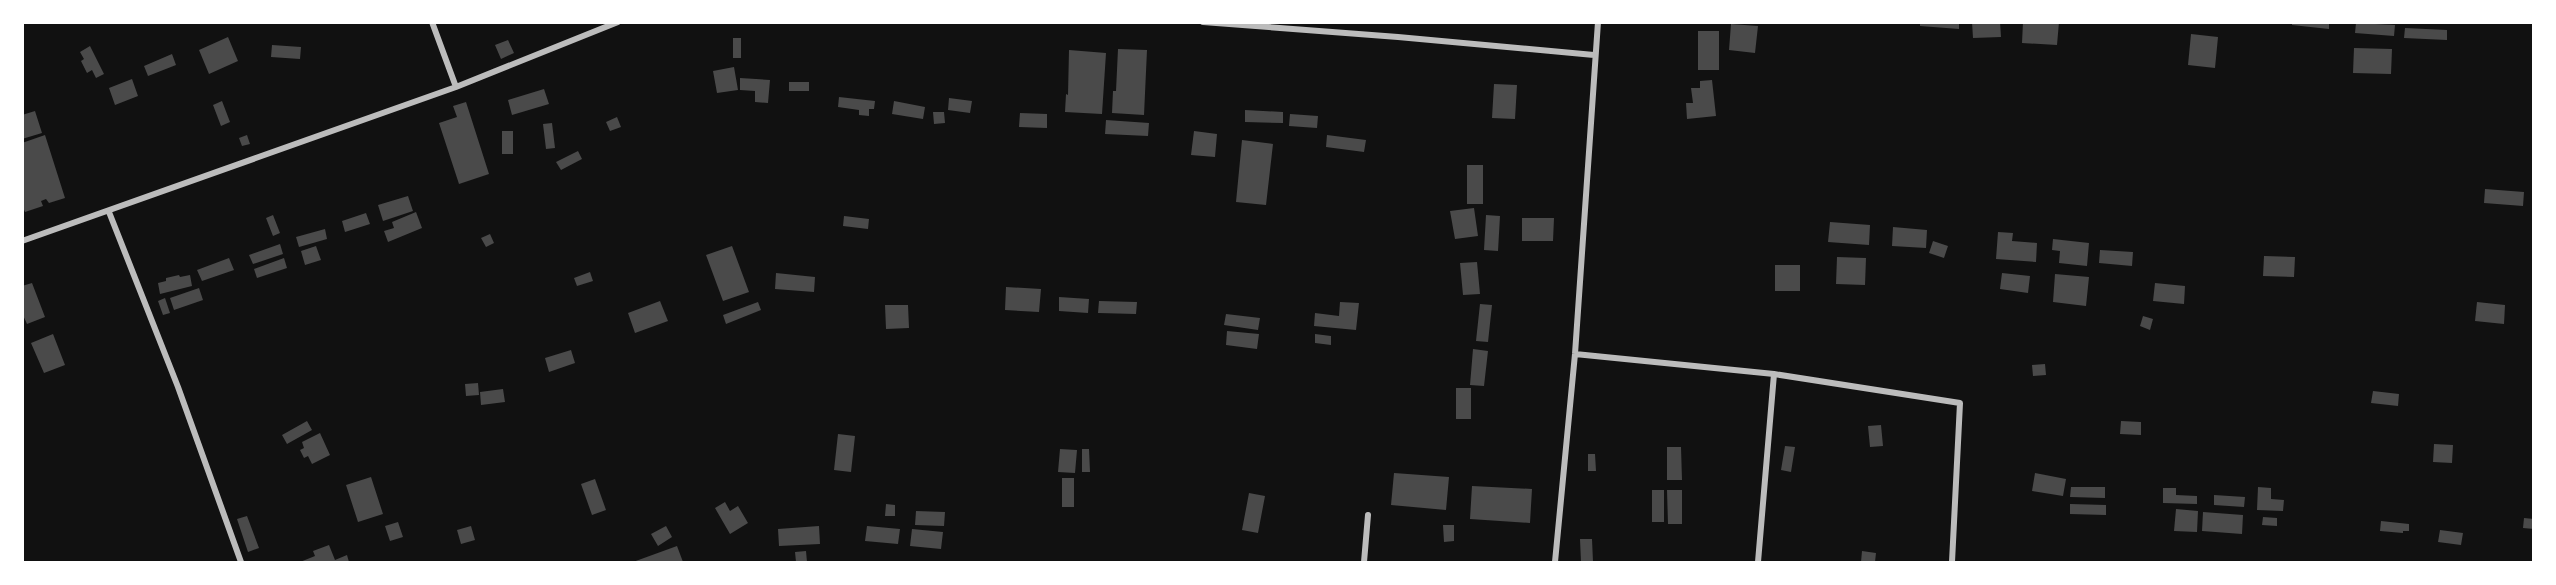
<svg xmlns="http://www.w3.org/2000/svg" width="2556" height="585" font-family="Figtree,sans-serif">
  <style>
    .building { fill: #4a4a4a }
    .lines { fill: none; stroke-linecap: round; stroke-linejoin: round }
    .minor { stroke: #bcbcbc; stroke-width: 6 }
  </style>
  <rect width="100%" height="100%" fill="#111"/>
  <!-- building -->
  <path class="building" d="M1920 22H1959V29L1920 26Z
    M1972 22H2000L2001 37 1973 38Z
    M2023 22H2059L2057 45 2022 43Z
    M2292 22H2329V29L2292 25Z
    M2356 23 2395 25 2394 36 2355 33Z
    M1731 24 1758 26 1755 53 1729 50Z
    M2405 28 2447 30V40L2404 38Z
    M1698 31H1719V70H1698Z
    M2191 34 2218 37 2215 68 2188 65Z
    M228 37 238 61 209 74 199 50Z
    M733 38H741V58H733Z
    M508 40 514 53 501 59 495 45Z
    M272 45 301 47 300 59 271 57Z
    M90 46 104 74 96 78 92 70 87 73 81 61 84 59 80 52Z
    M2354 48 2392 49 2391 74 2353 73Z
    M1118 49 1147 50 1144 115 1112 113 1113 91H1116Z
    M1069 50 1106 53 1102 114 1065 112 1066 94 1068 95Z
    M172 54 176 65 148 76 144 66Z
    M734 67 738 90 717 93 713 71Z
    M740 78 770 80 768 103 755 102V91L740 90Z
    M132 79 138 96 115 105 109 88Z
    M1712 80 1716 116 1687 119 1686 103H1693L1691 88H1700V81Z
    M789 82H809V91H789Z
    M1494 84 1517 85 1515 119 1492 118Z
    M544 89 549 104 512 115 508 100Z
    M839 97 875 101 874 109H869V116L859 115V110L838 107Z
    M949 98 972 101 970 113 948 110Z
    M222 101 230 122 221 126 213 105Z
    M894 101 925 107 923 119 892 114Z
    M466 102 489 174 459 184 439 123 457 117 453 106Z
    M1245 110 1283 112V123L1245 122Z
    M35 111 42 133 22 139V115Z
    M933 112H944L945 123 934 124Z
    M1020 113 1047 114V128L1019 127Z
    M1290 114 1318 116 1317 128 1289 126Z
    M617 117 621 127 610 131 606 122Z
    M1106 120 1149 123 1148 136 1105 134Z
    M552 123 555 148 546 149 543 124Z
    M502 131H513V154H502Z
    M1194 131 1217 134 1215 157 1191 155Z
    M45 135 65 198 49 203 46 199 41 201 43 206 25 212 22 205V143Z
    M247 135 250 144 242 146 239 138Z
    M1327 135 1366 140 1364 152 1326 147Z
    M1242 140 1273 144 1266 205 1236 202Z
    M578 151 582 159 561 170 556 162Z
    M1467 165H1483V204H1467Z
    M2485 189 2524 192 2523 206 2484 203Z
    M408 196 413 211 383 221 378 205Z
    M1474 208 1478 236 1455 239 1450 211Z
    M416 212 422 228 388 242 384 231 394 228 392 222Z
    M366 213 370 224 345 232 342 221Z
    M273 215 280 233 273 236 266 218Z
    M1486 215 1500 216 1498 251 1484 250Z
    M844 216 869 219 868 229 843 226Z
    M1522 218H1554L1553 241H1522Z
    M1830 222 1870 225 1869 245 1828 242Z
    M1893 227 1927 230 1926 248 1892 246Z
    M325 229 327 239 299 247 296 237Z
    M1998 232 2013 233 2012 241 2037 243 2036 262 1996 259Z
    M490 234 494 243 486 247 481 238Z
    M2053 239 2089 243 2087 266 2059 263 2060 251 2052 250Z
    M1933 241 1948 246 1944 258 1929 253Z
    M280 244 283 254 253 264 249 255Z
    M316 246 321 260 305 265 301 251Z
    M732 246 749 292 723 301 706 255Z
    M2100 250 2133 252 2132 266 2099 263Z
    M2264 256 2295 257 2294 277 2263 276Z
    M1837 257 1866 258 1865 285 1836 284Z
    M229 258 234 270 202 281 197 270Z
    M284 258 287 268 257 278 254 269Z
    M1477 262 1480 294 1463 295 1460 263Z
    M1775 265H1800V291H1775Z
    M590 272 593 281 577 286 574 278Z
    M776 273 815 277 814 292 775 289Z
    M2002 273 2030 276 2028 293 2000 289Z
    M2055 274 2089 277 2086 306 2053 302Z
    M179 275 180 277 190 275 192 286 160 294 158 283 166 281V278Z
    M32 283 45 317 27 324 22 313V286Z
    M2155 283 2185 286 2184 304 2153 301Z
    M1006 287 1041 289 1039 312 1005 310Z
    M199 288 203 300 174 310 170 298Z
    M1059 297 1089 299 1088 313 1059 311Z
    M165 298 170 313 163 315 158 301Z
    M660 301 668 321 635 333 628 313Z
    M1099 301 1137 302 1136 314 1098 313Z
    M758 302 761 310 726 324 723 315Z
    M1340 302 1359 303 1356 330 1314 326 1315 313 1339 316Z
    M2477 302 2505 305 2504 324 2475 321Z
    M1480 304 1492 305 1488 342 1476 341Z
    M885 305H908L909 328 886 329Z
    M1226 314 1260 318 1258 330 1224 325Z
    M2143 316 2153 319 2150 330 2140 326Z
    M1227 331 1259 334 1257 349 1226 345Z
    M53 334 65 365 44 373 31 343Z
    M1315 334 1331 336V345L1315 343Z
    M1473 349 1488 351 1484 386 1470 385Z
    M571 350 575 363 549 372 545 358Z
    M2045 364 2046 375 2033 376 2032 365Z
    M478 383 479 395 466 396 465 384Z
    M1456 388H1471V419H1456Z
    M503 389 505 402 481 405 480 392Z
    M2373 391 2399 394 2398 406 2371 403Z
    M307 421 312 430 287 444 282 435Z
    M2121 421 2141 422V435L2120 434Z
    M1881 425 1883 446 1870 447 1868 426Z
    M320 433 330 455 312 464 308 456 304 458 300 450 304 448 302 442Z
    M838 434 855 436 851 472 834 470Z
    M2434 444 2453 445 2452 463 2433 462Z
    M1785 446 1795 447 1791 472 1781 470Z
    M1667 447H1681L1682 480H1667Z
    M1060 449 1077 450 1075 473 1058 472Z
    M1082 449H1089L1090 472H1082Z
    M1588 454H1595L1596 471H1588Z
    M1394 473 1449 477 1446 510 1391 505Z
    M2035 473 2066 479 2063 496 2032 491Z
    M371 477 383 514 358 522 346 485Z
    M1062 478H1074V507H1062Z
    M595 479 606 510 592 515 581 484Z
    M1472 486 1532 489 1530 523 1470 519Z
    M2071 487H2105V498L2070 497Z
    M2258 487 2271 488V499L2284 500 2283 511 2257 510Z
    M2163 488H2176V495L2197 496V504L2163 503Z
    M1652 490H1664V522H1652Z
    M1667 490H1682V524H1668Z
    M1249 493 1265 496 1258 533 1242 530Z
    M2214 495 2245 497 2244 507 2214 505Z
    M725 502 730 511 738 506 748 523 730 534 715 508Z
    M886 504 895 505V516H885Z
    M2070 504 2106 505V515L2070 514Z
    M2176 509 2198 511 2197 532 2174 531Z
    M916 511 945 512 944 526 915 525Z
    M2203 512 2243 515 2242 534 2202 531Z
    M247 516 259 548 248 552 237 519Z
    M2263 517 2277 518V526L2262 525Z
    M2524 518 2534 519V529L2523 528Z
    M2381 521 2409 524V531H2403V533L2380 531Z
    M398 522 403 537 390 541 385 526Z
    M1443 525H1454V541L1444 542Z
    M471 526 475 540 461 544 457 530Z
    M666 526 672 537 658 546 651 534Z
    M819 526 820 544 779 546 778 529Z
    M867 526 900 529 898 544 865 541Z
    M912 529 943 532 941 549 910 546Z
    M2440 530 2463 533 2461 545 2438 542Z
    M1580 539H1592L1593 562H1581Z
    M329 545 335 560 347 555 349 562H300L315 556 313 551Z
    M677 546 683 562H633Z
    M806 551 807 562H796L795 552Z
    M1862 551 1876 553 1875 562H1861Z"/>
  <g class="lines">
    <!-- minor -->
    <path class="minor" d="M432 22 456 87
      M1203 22 1398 37 1594 55
      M109 212 178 387 241 562
      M22 241 456 87 618 22
      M1575 354 1774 374 1960 403 1952 562
      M1364 562 1368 515
      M1555 562 1575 354 1598 22
      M1758 562 1774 374"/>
  </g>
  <!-- border -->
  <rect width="2556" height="585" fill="none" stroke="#ffffff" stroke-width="48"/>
</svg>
